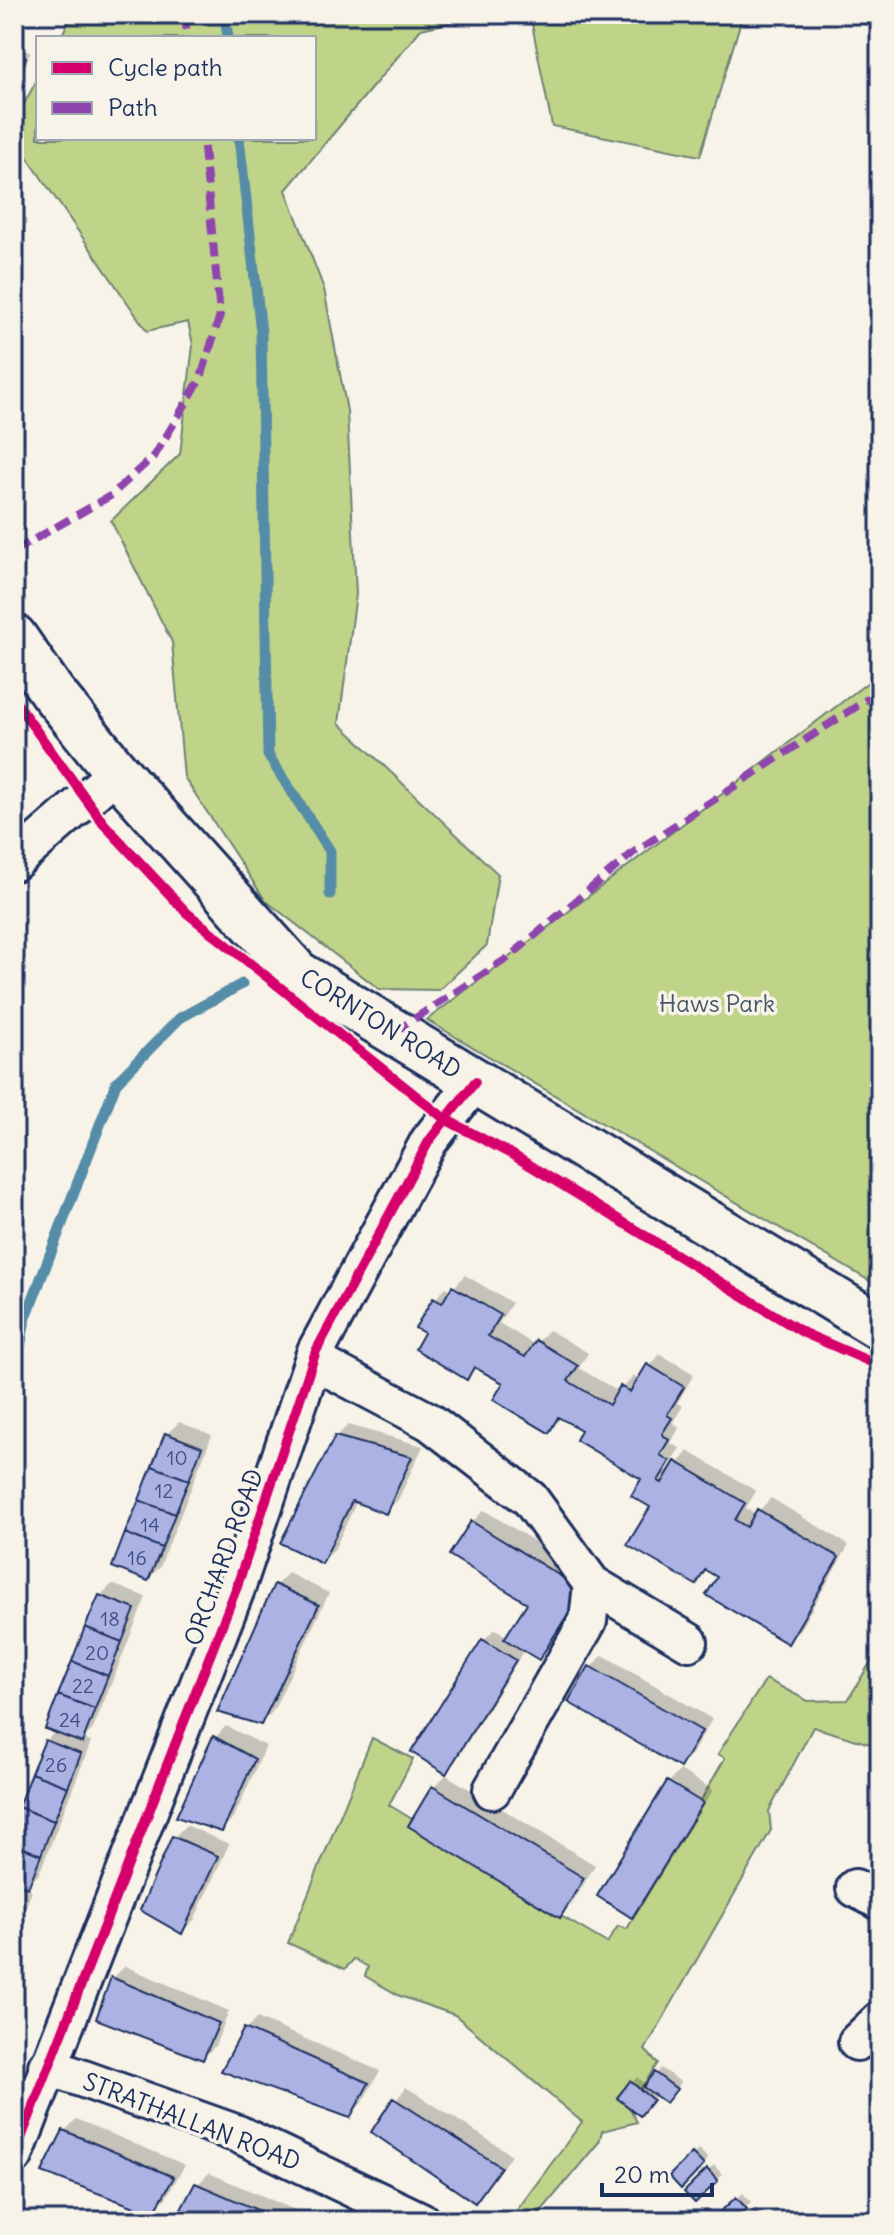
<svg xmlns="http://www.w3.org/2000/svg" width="894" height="2235" font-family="Delius,sans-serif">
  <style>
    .green { fill: #c0d489; stroke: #6e8274; stroke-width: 2 }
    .shadow { fill: #0003 }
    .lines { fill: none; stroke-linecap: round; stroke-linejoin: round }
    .stream { stroke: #558ca8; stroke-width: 11 }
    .building { fill: #acb3e4; stroke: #1b2f5e; stroke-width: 2 }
    .minor-casing { stroke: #1b2f5e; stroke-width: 42 }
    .secondary-casing { stroke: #1b2f5e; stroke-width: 50 }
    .minor { stroke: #f7f3e8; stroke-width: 36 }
    .secondary { stroke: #f7f3e8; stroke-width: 44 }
    .quiet { stroke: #8e44ad; stroke-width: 8; stroke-dasharray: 16 8; stroke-linecap: butt }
    .cycleway-casing { stroke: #f7f3e8; stroke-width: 15 }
    .cycleway { stroke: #d6006c; stroke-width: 10 }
    .labels { text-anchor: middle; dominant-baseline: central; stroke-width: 7; stroke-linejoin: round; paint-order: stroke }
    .number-label { font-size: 20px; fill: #3f5080 }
    .park-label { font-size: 24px; fill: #445869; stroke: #f7f3e8 }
    .street-label { font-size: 24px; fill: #1b2f5e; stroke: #f7f3e8 }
  </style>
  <rect width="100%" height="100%" fill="#f7f3e8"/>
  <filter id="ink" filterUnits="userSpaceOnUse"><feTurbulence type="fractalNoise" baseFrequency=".0125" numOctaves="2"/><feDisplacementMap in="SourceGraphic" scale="16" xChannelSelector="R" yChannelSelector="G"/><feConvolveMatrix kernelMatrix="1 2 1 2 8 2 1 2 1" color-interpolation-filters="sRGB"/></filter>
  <g filter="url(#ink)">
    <!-- green -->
    <path class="green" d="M73 14H489L421 29 286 190 324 289 347 411 356 594 339 723 498 874 487 945 439 990 379 989 265 900 184 777 172 642 111 521 180 454 193 345 188 322 147 331 14 138V122L38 78V138H314V38H60Z
      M530 14H743L700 156 552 126Z
      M880 673V1287L427 1020Z
      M880 1646V1747L813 1727 769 1811 771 1830 645 2050 658 2063 640 2090 630 2082 617 2097 630 2108 637 2122 602 2131 599 2142 533 2221H509L582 2122 455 2015 400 1996 365 1976 368 1967 354 1959 345 1969 288 1943 372 1738 413 1759 389 1805 412 1819 408 1826 607 1943 618 1926 627 1929 725 1758 718 1754 766 1679 808 1701 848 1700Z"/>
    <!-- shadow -->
    <path class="shadow" d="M14 47 30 52 21 80 16 86Z
      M465 1275 512 1303 499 1323 535 1345 549 1330 588 1353 579 1368 619 1392 634 1376 640 1379 660 1354 694 1374 677 1403 683 1406 673 1422 679 1428 671 1443 680 1448 668 1469 672 1471 688 1451 756 1491 746 1508 756 1514 771 1498 849 1545 800 1629 788 1641 719 1576 708 1570 695 1583 652 1506 644 1478 584 1430 562 1417 549 1430 506 1382 478 1366 467 1377 427 1332 435 1299 446 1287 451 1291Z
      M179 1422 212 1435 160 1567 148 1579 167 1434Z
      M348 1425 423 1446 398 1500 386 1512 357 1501 334 1550 322 1562 336 1437Z
      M484 1510 593 1578 551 1646 539 1658 525 1649 457 1759 446 1771 483 1641 495 1629 508 1637 530 1602 472 1522Z
      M288 1573 329 1593 273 1711 261 1723 276 1585Z
      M112 1584 146 1597 93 1729 83 1739 91 1742 39 1874 25 1888 32 1891 14 1937V1822L46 1741 56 1731 100 1596Z
      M603 1655 712 1719 692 1754 680 1766 571 1702 591 1667Z
      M226 1726 266 1746 234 1817 222 1829 215 1738Z
      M680 1770 713 1790 643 1904 631 1915 669 1782Z
      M446 1775 595 1865 572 1904 560 1915 411 1825 434 1787Z
      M186 1825 229 1844 194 1920 182 1932 174 1837Z
      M125 1966 229 2011 215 2046 203 2058 113 1978Z
      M257 2018 380 2071 361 2104 349 2116 246 2030Z
      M661 2068 681 2082 672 2095 657 2094 646 2108 631 2083 637 2077 647 2085Z
      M406 2087 512 2155 475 2200 373 2132Z
      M76 2119 185 2165 165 2199 153 2211 65 2131Z
      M699 2149 708 2159 681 2186 672 2176Z
      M714 2165 722 2174 695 2200 687 2192Z
      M209 2173 321 2221H178L197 2185Z
      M743 2193 751 2202 731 2221H724L719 2216Z
      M756 2208 766 2218 763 2221H743Z"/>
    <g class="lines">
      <!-- stream -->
      <path class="stream" d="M225 14 228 38
        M239 138 261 332 268 755 330 851V894
        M14 1378 25 1320 116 1083 180 1018 242 984"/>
    </g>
    <!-- building -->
    <path class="building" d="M14 53 26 57 16 88 14 87Z
      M452 1286 501 1315 488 1336 525 1357 536 1340 578 1366 568 1381 609 1405 620 1386 630 1392 647 1364 684 1387 667 1415 672 1418 662 1434 669 1440 660 1455 670 1461 658 1481 662 1483 675 1461 745 1503 735 1520 747 1527 757 1509 839 1557 788 1644 706 1595 717 1577 705 1570 696 1585 627 1545 650 1507 631 1496 641 1479 576 1440 581 1430 558 1417 549 1433 493 1400 503 1383 474 1367 467 1380 415 1349 424 1333 415 1328 433 1298 442 1303Z
      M165 1433 202 1447 189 1480 152 1466Z
      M335 1436 412 1457 386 1514 352 1501 322 1564 280 1543Z
      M152 1466 189 1480 175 1514 139 1500Z
      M139 1500 175 1514 162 1548 125 1533Z
      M471 1521 583 1590 539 1660 504 1639 527 1603 449 1555Z
      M125 1533 162 1548 148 1581 112 1567Z
      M274 1584 319 1605 261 1725 217 1712Z
      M99 1595 135 1609 122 1642 85 1627Z
      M85 1627 122 1642 108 1676 72 1661Z
      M482 1639 516 1660 446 1774 411 1752Z
      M72 1661 108 1676 95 1709 58 1695Z
      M589 1666 702 1731 680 1768 568 1702Z
      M58 1695 95 1709 82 1743 45 1729Z
      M213 1736 255 1759 222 1832 176 1817Z
      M45 1740 81 1754 68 1787 31 1773Z
      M31 1773 68 1787 54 1821 18 1807Z
      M667 1781 703 1803 632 1918 597 1896Z
      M432 1786 584 1878 560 1918 408 1826Z
      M18 1807 54 1821 41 1855 14 1844Z
      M172 1836 218 1856 182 1934 140 1910Z
      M14 1844 41 1855 28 1888 14 1883Z
      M111 1977 219 2023 203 2060 96 2019Z
      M244 2028 369 2083 350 2118 221 2071Z
      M654 2072 677 2089 666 2103 643 2087Z
      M630 2081 653 2100 640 2116 617 2098Z
      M393 2098 501 2167 475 2203 371 2132Z
      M63 2130 174 2177 153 2214 42 2172Z
      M692 2153 704 2165 681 2189 669 2176Z
      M707 2169 718 2181 695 2203 684 2192Z
      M195 2183 283 2221H175Z
      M736 2197 747 2209 734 2221H722L716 2216Z"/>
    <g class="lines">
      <defs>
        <path id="minor" d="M14 862 117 772
          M313 1360 430 1422 530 1499 592 1584 588 1621 492 1790
          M592 1584 689 1642
          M855 1888 880 1901
          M857 2042 880 2020
          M47 2066 238 2134 421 2221
          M14 2156 236 1589 316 1351 429 1141 475 1082"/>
        <path id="secondary" d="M14 637 52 692 117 772 297 973 880 1327"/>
      </defs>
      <!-- minor casing -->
      <use href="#minor" class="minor-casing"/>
      <!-- secondary casing -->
      <use href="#secondary" class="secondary-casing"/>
      <!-- minor -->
      <use href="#minor" class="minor"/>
      <!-- secondary -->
      <use href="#secondary" class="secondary"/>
      <!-- quiet -->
      <path class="quiet" d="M184 14 188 38
        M14 551 110 496 155 455 201 378 220 315 203 138
        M394 1032 508 958 634 852 880 691"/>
      <defs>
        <path id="cycleway" d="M14 700 104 824 187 913 445 1119 513 1155 804 1333 880 1366
          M14 2156 236 1589 316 1351 429 1141 475 1082"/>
      </defs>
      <!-- cycleway casing -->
      <use href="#cycleway" class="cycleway-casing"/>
      <!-- cycleway -->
      <use href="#cycleway" class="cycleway"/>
    </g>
  </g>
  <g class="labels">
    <!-- number labels -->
    <g class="number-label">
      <text x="177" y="1457">10</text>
      <text x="164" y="1490">12</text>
      <text x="150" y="1524">14</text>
      <text x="137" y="1557">16</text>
      <text x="110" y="1618">18</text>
      <text x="97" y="1652">20</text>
      <text x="83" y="1685">22</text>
      <text x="70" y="1719">24</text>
      <text x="56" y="1764">26</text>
    </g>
    <!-- park labels -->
    <g class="park-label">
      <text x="717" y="1003">Haws Park</text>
    </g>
    <!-- street labels -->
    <g class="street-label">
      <text transform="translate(381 1023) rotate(32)">CORNTON ROAD</text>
      <text transform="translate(223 1557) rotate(-70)">ORCHARD ROAD</text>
      <text transform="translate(192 2121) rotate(21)">STRATHALLAN ROAD</text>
    </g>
  </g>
  <!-- margin -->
  <rect width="894" height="2235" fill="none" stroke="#f7f3e8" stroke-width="48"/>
  <rect x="24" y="24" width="846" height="2187" fill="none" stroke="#1b2f5e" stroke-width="3" filter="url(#ink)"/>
  <!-- legend -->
  <rect x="36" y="36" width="280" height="104" fill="#f7f3e8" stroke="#9fa5b1" stroke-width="2"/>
  <rect x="52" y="62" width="40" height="12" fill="#d6006c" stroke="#9fa5b1" stroke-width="2"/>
  <text x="108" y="76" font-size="24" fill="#1b2f5e">Cycle path</text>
  <rect x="52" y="102" width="40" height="12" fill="#8e44ad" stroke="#9fa5b1" stroke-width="2"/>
  <text x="108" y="116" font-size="24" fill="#1b2f5e">Path</text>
  <!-- scale -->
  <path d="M602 2183v12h110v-12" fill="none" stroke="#1b2f5e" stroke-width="4"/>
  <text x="614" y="2183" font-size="24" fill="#1b2f5e" stroke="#f7f3e8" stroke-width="6" paint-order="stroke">20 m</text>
</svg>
